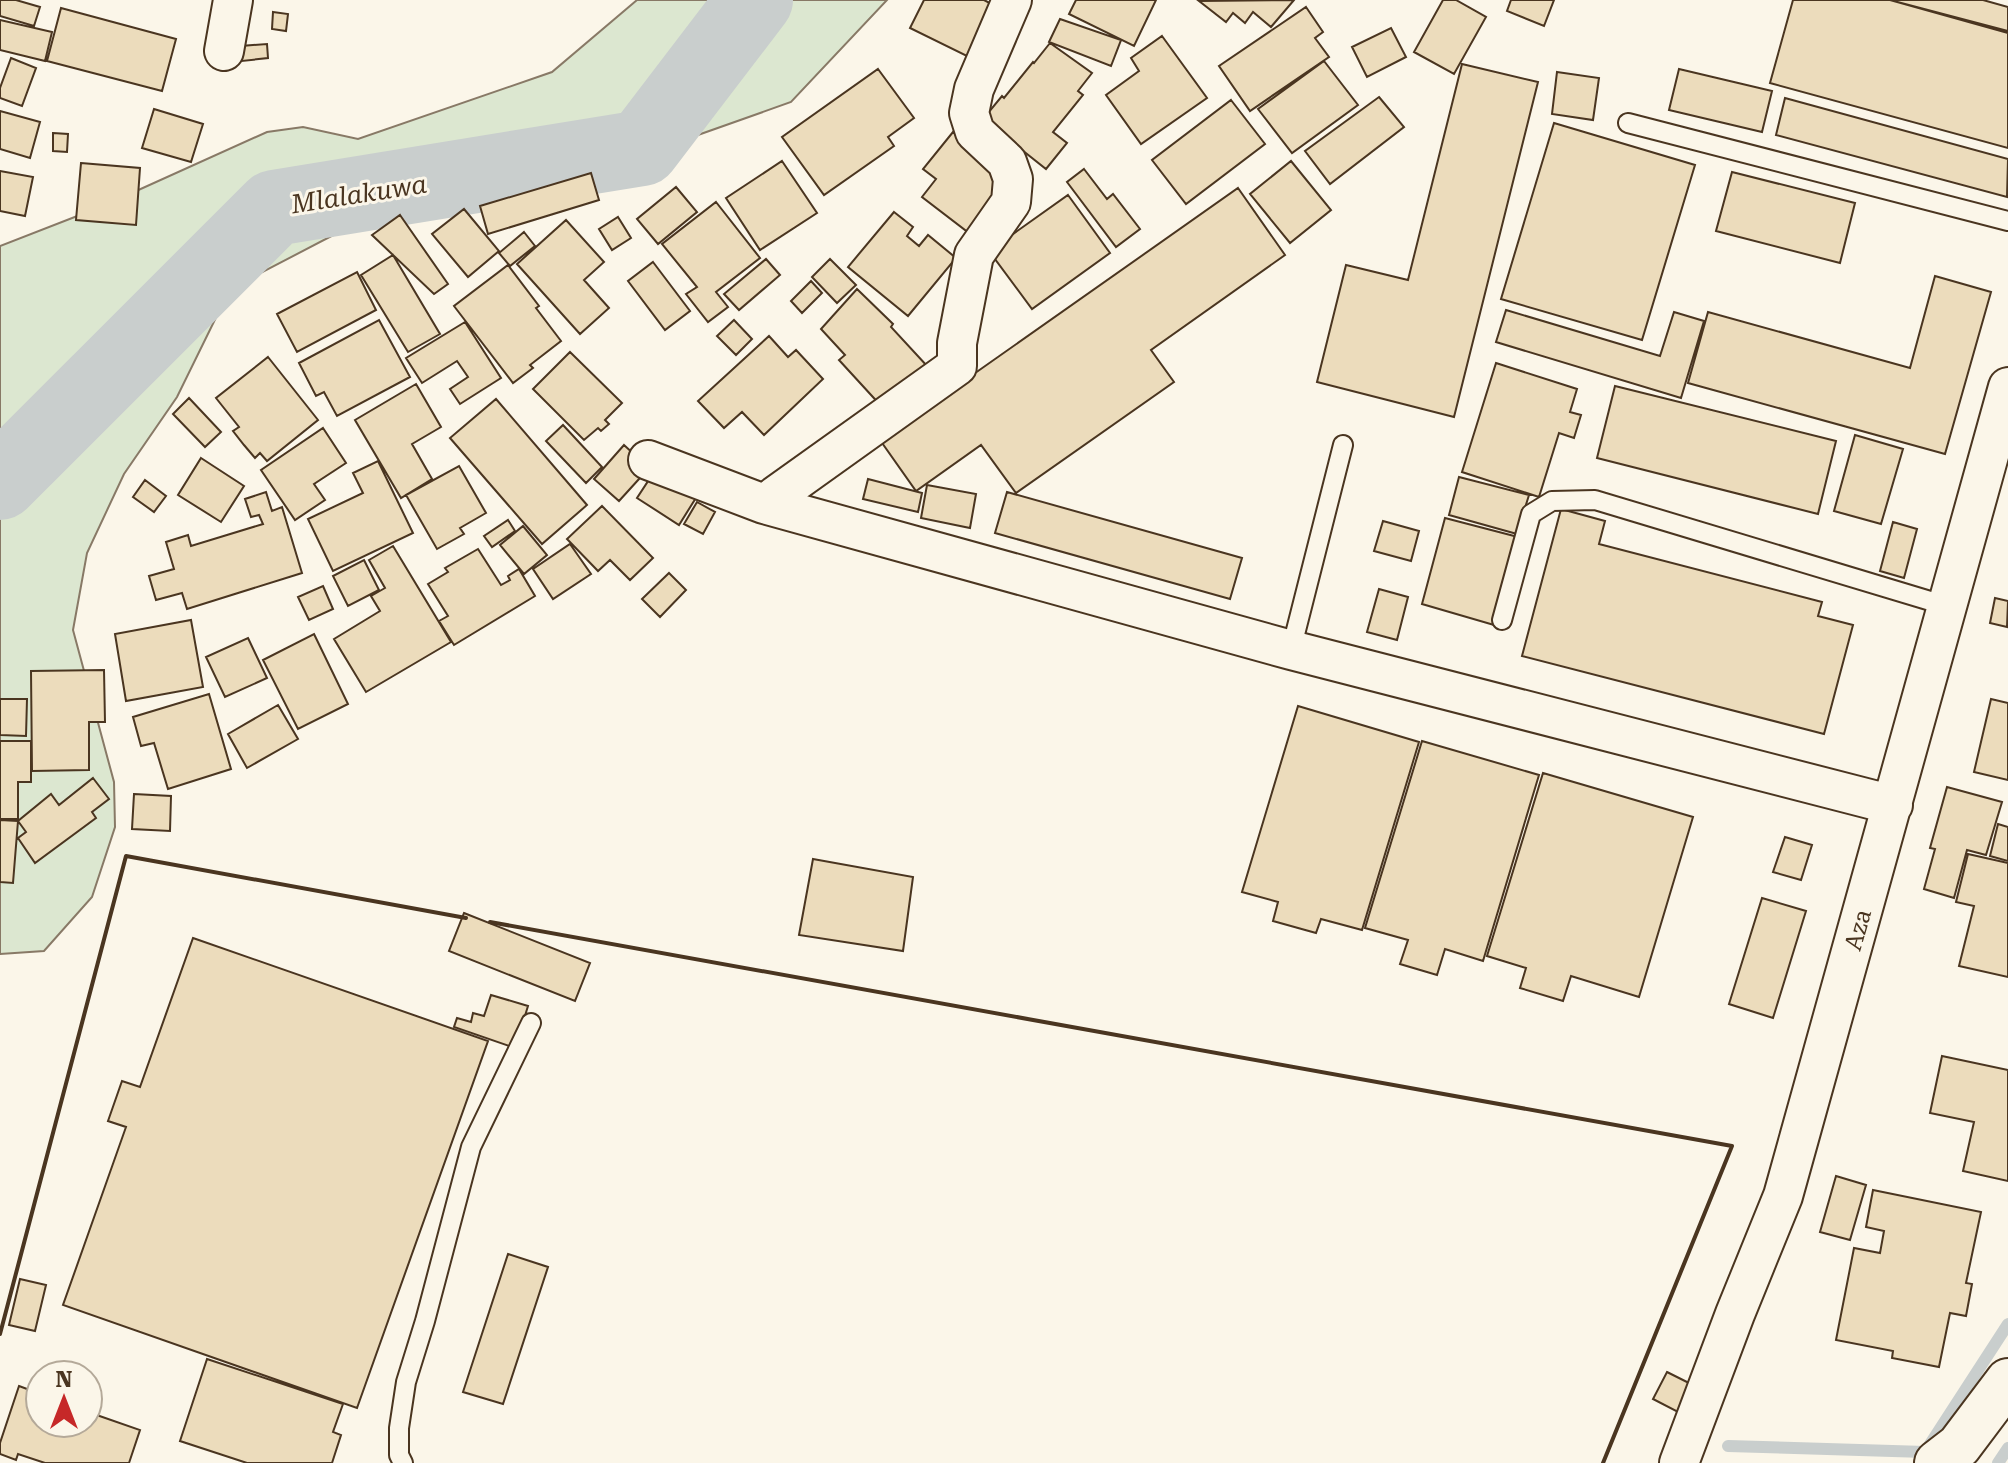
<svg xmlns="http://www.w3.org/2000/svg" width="2008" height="1463" font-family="'Roboto Serif',serif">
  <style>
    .green { fill: #dce7d0; stroke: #887966; stroke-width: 2 }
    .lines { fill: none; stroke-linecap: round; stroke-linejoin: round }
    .stream { stroke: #c9cecd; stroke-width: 12 }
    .river { stroke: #c9cecd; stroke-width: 76 }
    .building { fill: #ecdcbc; stroke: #4a3520; stroke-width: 2 }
    .lane-casing { stroke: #4a3520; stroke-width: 22 }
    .street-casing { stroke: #4a3520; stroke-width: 42 }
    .secondary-casing { stroke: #4a3520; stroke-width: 48 }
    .lane { stroke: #fbf6e9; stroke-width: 18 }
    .street { stroke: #fbf6e9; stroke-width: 38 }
    .secondary { stroke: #fbf6e9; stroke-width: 44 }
    .wall { stroke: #4a3520; stroke-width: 4 }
    .labels { text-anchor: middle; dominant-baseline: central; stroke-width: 6; stroke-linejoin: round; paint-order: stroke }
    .street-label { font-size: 24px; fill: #4a3520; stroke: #fbf6e9 }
    .water-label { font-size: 26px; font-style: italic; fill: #4a3520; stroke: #fbf6e9 }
  </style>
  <rect width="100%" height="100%" fill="#fbf6e9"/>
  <!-- green -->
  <path class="green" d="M637 0H887L791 102 664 147 627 167 602 165 548 169 443 193 343 230 230 289 177 397 124 474 87 553 73 630 114 782 115 827 92 897 44 951 0 954V246L103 206 267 132 303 127 358 139 552 72Z"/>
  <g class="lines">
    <!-- stream -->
    <path class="stream" d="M1728 1446 1925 1452 2008 1324
      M1998 1463 2008 1448"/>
    <!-- river -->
    <path class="river" d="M0 482 274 208 642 148 755 0"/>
  </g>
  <!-- building -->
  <path class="building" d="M0 0H16L40 7 34 26 0 16Z
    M924 0H984L1003 10 977 61 910 28Z
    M1076 0H1156L1134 46 1069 14Z
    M1294 0 1271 27 1253 12 1245 23 1233 13 1226 22 1199 1Z
    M1443 0H1456L1486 17 1454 74 1414 52Z
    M1511 0H1554L1544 26 1507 11Z
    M1793 0H1890L2008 33V148L1770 83Z
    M1890 0H1983L2008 7V31Z
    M1306 7 1323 32 1315 38 1329 57 1250 111 1219 66Z
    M61 8 176 39 162 91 47 61Z
    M273 12 288 14 286 31 272 29Z
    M1060 19 1121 40 1111 66 1049 42Z
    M0 20 52 32 45 61 0 50Z
    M1391 28 1406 57 1367 77 1352 47Z
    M1162 36 1207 98 1141 144 1106 95 1139 71 1131 58Z
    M1050 43 1092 73 1078 91 1083 95 1053 132 1067 143 1046 169 983 119 1002 96 1004 98 1033 62 1034 63Z
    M267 44 268 58 242 61 241 46Z
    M11 58 36 68 22 106 0 98V88Z
    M1324 61 1358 105 1292 153 1258 109Z
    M1462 64 1538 82 1454 417 1317 382 1346 265 1408 280Z
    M878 69 914 118 888 137 894 146 824 195 782 137Z
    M1679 69 1772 91 1762 132 1669 110Z
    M1557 72 1599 78 1593 120 1552 114Z
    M1379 97 1404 127 1330 184 1305 151Z
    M1785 98 2008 159 2007 197 1776 135Z
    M1231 100 1265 144 1186 204 1152 160Z
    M154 109 203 124 191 162 142 148Z
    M0 111 40 122 30 158 0 149Z
    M1554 123 1695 165 1642 340 1501 299Z
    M953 132 1012 178 969 233 922 197 936 179 923 169Z
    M53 133 68 134 67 152 53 151Z
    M782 161 817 213 760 250 726 198Z
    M1291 161 1331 210 1290 243 1250 194Z
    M81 163 140 168 136 225 76 220Z
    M1084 169 1107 199 1113 194 1140 229 1116 247 1067 182Z
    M0 171 33 177 25 216 0 211Z
    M1732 172 1855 203 1840 263 1716 231Z
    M591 173 599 200 488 234 480 206Z
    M676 187 697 212 658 244 637 219Z
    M1238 188 1285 255 1151 350 1174 382 1016 493 981 445 916 491 880 440Z
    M1068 195 1110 253 1032 309 989 251Z
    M716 202 760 258 716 292 728 307 708 322 686 294 697 287 662 244Z
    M464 209 499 251 468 277 432 234Z
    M894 212 913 227 907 236 919 246 928 235 956 258 908 316 848 267Z
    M400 215 448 284 434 294 372 235Z
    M618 217 631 238 612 250 599 229Z
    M566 220 604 262 584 280 609 308 580 334 517 264Z
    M524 232 535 246 510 266 499 253Z
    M393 255 440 334 408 352 361 275Z
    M766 259 780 275 739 310 724 294Z
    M830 259 856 285 837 303 812 277Z
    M653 262 690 311 665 330 628 281Z
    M508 265 539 306 536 308 561 341 530 365 533 368 513 383 454 306Z
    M357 272 376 310 297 352 277 314Z
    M1935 276 1991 292 1945 454 1688 383 1708 312 1910 368Z
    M811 281 822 293 802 313 791 301Z
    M857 289 893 324 891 327 928 367 883 408 839 360 845 355 821 329Z
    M1506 310 1660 356 1674 312 1704 321 1681 398 1496 342Z
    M379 320 410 377 337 416 324 392 316 396 299 363Z
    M734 320 752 339 736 355 717 336Z
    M465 322 501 378 460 404 450 389 468 377 457 361 422 383 406 358Z
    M769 336 788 357 796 350 823 379 764 435 742 412 724 428 698 401Z
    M570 352 622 403 605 420 609 424 601 431 598 428 584 440 533 389Z
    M268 357 318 420 267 461 260 453 255 458 244 445 233 431 239 427 216 398Z
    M1496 363 1577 389 1570 412 1581 415 1574 438 1559 433 1539 497 1462 472Z
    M416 384 441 427 412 444 432 479 401 498 355 420Z
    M1615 386 1836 441 1818 514 1597 458Z
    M189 398 221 432 205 447 173 414Z
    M496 399 587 505 542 544 450 438Z
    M563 425 602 467 586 483 546 441Z
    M323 428 346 463 314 484 325 500 295 520 261 470Z
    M1855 435 1903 449 1881 524 1834 511Z
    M624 445 649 468 619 501 594 479Z
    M201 458 244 486 221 522 178 495Z
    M378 461 413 533 333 571 308 519 363 493 353 473Z
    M459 466 486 513 460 528 464 534 437 549 406 495Z
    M658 466 699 493 679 525 637 498Z
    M1459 477 1529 495 1517 534 1449 515Z
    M868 479 922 493 918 512 863 499Z
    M145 480 166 496 154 512 133 497Z
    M927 485 976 494 970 528 921 518Z
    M266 492 272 511 282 507 302 573 187 609 182 593 156 600 149 576 174 569 166 542 188 535 191 546 263 524 259 515 251 517 245 499Z
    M1007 492 1242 558 1230 599 995 533Z
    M697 502 715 512 703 534 684 524Z
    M602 506 653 558 630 580 610 560 598 571 567 539Z
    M1561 509 1605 521 1599 544 1822 602 1818 616 1853 625 1824 734 1522 656Z
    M1445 518 1518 537 1494 625 1422 604Z
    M508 520 515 531 492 547 484 536Z
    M1383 521 1419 531 1411 561 1374 551Z
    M1893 522 1917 529 1904 578 1880 571Z
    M523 526 547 555 524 574 500 545Z
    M570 544 591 574 553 599 533 569Z
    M393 546 451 642 366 692 334 639 380 611 371 596 385 588 369 560Z
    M478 549 501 585 510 580 508 576 519 569 535 596 454 645 439 621 448 616 428 584 448 572 445 568Z
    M364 560 379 590 348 606 333 576Z
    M669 573 686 590 660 617 642 599Z
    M323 586 333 609 309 620 298 597Z
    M1379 589 1408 597 1397 640 1367 632Z
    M1995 598 2008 601 2007 627 1990 623Z
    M191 620 203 687 126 701 115 634Z
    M314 634 348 704 298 729 263 660Z
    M248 638 267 678 225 697 206 657Z
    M104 670 105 722H89V770L32 771 31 671Z
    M209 694 231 769 168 789 154 743 141 746 133 717Z
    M0 699H27L26 736 0 735Z
    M1991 699 2008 703V780L1974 772Z
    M278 705 298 739 247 768 228 734Z
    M1298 706 1419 742 1362 930 1321 919 1316 933 1273 921 1278 902 1242 892Z
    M0 741H31V782H18V819H0Z
    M1422 741 1539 775 1483 961 1445 949 1437 975 1400 964 1408 940 1365 928Z
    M1543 773 1693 817 1639 997 1571 976 1563 1001 1520 988 1526 968 1487 956Z
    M93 778 109 799 92 812 96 818 35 863 18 838 26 832 18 821 51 794 59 805Z
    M1947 787 2002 802 1986 855 1967 850 1954 898 1924 889 1935 849 1930 848Z
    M134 794 171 796 170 831 132 829Z
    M0 820 18 821 13 883 0 882Z
    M1998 824 2008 827V861L1990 856Z
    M1785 837 1812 845 1801 880 1773 872Z
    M1968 854 2008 863V977L1959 966 1974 906 1956 902Z
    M813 859 913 877 903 951 799 935Z
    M1762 898 1806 911 1773 1018 1729 1004Z
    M464 913 590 963 575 1001 449 951Z
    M193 938 488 1041 357 1408 63 1305 126 1127 108 1121 122 1081 140 1087Z
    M491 995 528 1006 515 1048 454 1027 457 1018 471 1022 473 1013 484 1016Z
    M1942 1056 2008 1070V1181L1963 1171 1974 1122 1930 1113Z
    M1836 1176 1866 1185 1850 1240 1820 1232Z
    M1873 1190 1981 1212 1966 1283 1972 1284 1966 1316 1950 1313 1939 1367 1892 1358 1893 1351 1836 1340 1854 1248 1880 1253 1884 1231 1866 1227Z
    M508 1254 548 1267 503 1404 463 1392Z
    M20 1279 46 1285 35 1331 9 1325Z
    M207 1359 343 1404 333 1432 341 1435 332 1463H247L180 1441Z
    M1667 1372 1693 1385 1678 1412 1653 1399Z
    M19 1386 38 1393 37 1395 40 1396V1423H88V1412L140 1430 129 1463H45L18 1454 16 1460 0 1454V1443Z"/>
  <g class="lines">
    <defs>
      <path id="lane" d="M1628 123 2008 221
        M1502 620 1531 514 1552 501 1595 500 1947 606
        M1291 650 1343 445
        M403 1463 399 1455V1428L406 1382 425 1321 471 1147 531 1023"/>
      <path id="street" d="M224 51 233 0
        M648 460 764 504 1291 650 1893 805
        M764 504 957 366V343L974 255 1011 202 1013 179 1007 162 975 132 969 113 974 89 1012 0
        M1679 1463 1735 1314 1783 1196 2008 387"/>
      <path id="secondary" d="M1937 1463 1959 1446 2008 1381"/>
    </defs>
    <!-- lane casing -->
    <use href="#lane" class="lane-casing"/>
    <!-- street casing -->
    <use href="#street" class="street-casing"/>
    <!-- secondary casing -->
    <use href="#secondary" class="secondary-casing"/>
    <!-- lane -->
    <use href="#lane" class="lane"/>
    <!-- street -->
    <use href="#street" class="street"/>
    <!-- secondary -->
    <use href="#secondary" class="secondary"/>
    <!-- wall -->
    <path class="wall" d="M490 922 1732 1146 1603 1463
      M0 1334 126 856 466 918"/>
  </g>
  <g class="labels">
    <!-- street labels -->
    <g class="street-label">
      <text transform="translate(1858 930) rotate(-74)">Aza</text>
    </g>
    <!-- water labels -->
    <g class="water-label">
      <text transform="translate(359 194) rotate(-9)">Mlalakuwa</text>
    </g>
  </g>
  <!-- north arrow -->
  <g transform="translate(64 1399)"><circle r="38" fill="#fbf6e9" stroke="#b4a999" stroke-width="2"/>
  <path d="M0-6L14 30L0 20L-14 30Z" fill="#c62828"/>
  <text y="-12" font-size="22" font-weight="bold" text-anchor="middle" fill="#4a3520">N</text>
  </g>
</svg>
